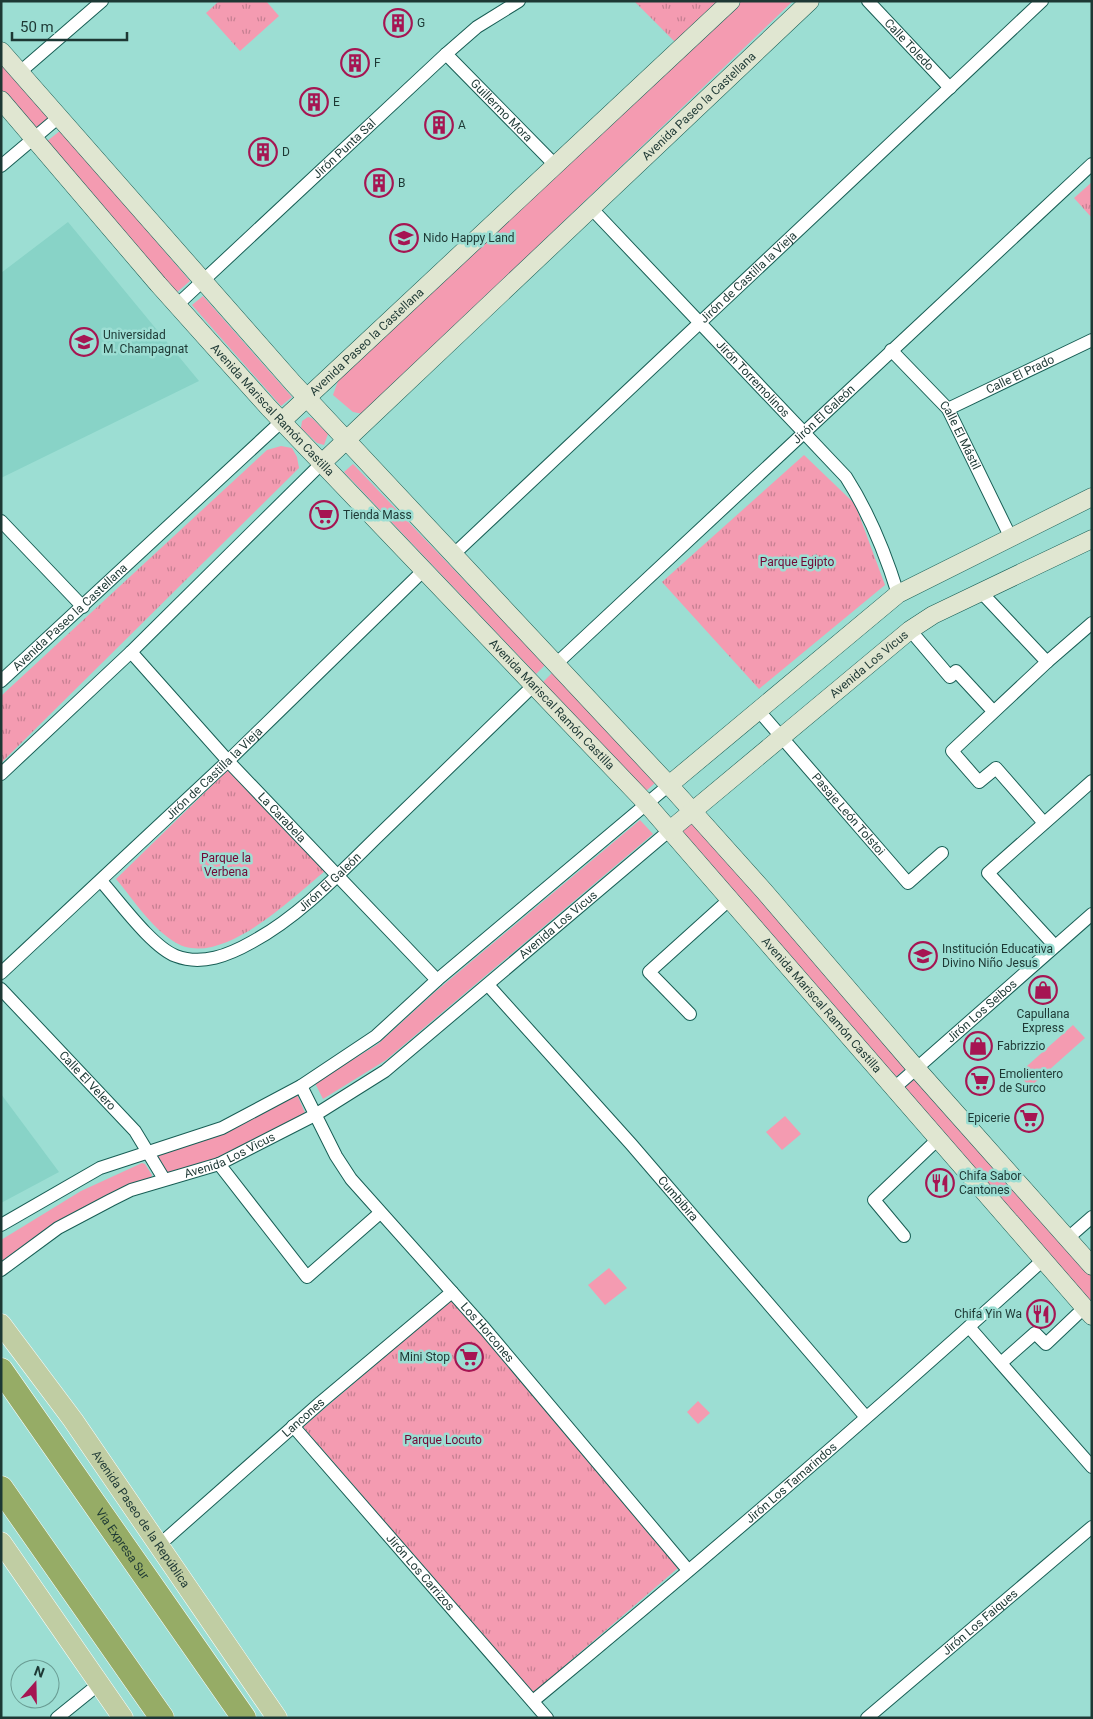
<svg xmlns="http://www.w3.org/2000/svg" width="1093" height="1719" font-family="Roboto,sans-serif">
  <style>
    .built { fill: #88d3c7 }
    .grass { fill: #f49bb1 }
    .park { fill: url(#park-tufts) }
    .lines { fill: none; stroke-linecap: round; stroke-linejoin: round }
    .street-casing { stroke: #185e55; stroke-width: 14 }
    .secondary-casing { stroke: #185e55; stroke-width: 19 }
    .primary-casing { stroke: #fff; stroke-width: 21 }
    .highway-casing { stroke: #fff; stroke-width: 25 }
    .street { stroke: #fff; stroke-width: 12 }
    .secondary { stroke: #e0e6d1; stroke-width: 18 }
    .primary { stroke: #c0cda3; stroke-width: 20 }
    .highway { stroke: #96ac66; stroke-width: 24 }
    .labels { text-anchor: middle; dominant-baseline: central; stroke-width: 5; stroke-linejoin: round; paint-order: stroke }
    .poi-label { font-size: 12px; fill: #1d3834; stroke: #9cded3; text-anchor: start }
    .street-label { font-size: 12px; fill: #1d3834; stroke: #9cded3 }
    .park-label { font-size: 12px; fill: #710935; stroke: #9cded3 }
  </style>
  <defs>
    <pattern id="park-tufts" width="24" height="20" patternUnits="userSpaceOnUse" patternTransform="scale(1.25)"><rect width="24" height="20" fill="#f49bb1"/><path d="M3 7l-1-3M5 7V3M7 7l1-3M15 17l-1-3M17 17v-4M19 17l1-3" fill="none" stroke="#c57f91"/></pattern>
  </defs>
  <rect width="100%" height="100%" fill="#9cded3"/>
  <!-- built -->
  <path class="built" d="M68 222 199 381 1 478V273Z
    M1 1094 59 1172 1 1203Z"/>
  <!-- grass -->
  <path class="grass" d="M739 1H793L363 414 353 412 333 395 338 381Z
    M1 63 51 118 35 132 1 93Z
    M61 130 190 281 176 293 46 142Z
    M203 296 292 397 281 406 192 305Z
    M308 417 312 418 328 434 324 445 317 443 301 428 302 421Z
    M353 464 545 665 536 674 344 472Z
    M552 673 656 782 646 791 542 683Z
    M693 819 909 1066 892 1080 677 831Z
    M640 820 653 834 386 1060 323 1099 315 1083 378 1044 435 992Z
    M1073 1025 1085 1038 1030 1087 1018 1074Z
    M915 1074 1092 1273V1310L899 1088Z
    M296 1092 306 1115 218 1159 166 1175 156 1156Z
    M785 1116 801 1134 782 1150 766 1132Z
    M142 1163 145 1164 152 1175 151 1178 1 1265V1240L81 1191Z
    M609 1268 627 1288 605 1305 588 1285Z
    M698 1401 710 1413 698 1424 687 1412Z"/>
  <!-- park -->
  <path class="park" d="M219 1H266L279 16 240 51 206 13Z
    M634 1H718L676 43Z
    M1092 182V218L1074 198Z
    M281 446 292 448 297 457 299 468 1 763V696L267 450Z
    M804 455 855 504 885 585 759 689 662 582Z
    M228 770 325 871C292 898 218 972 173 941 150 926 133 899 116 879Z
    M452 1299 678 1568 533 1693 303 1427Z"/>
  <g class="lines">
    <defs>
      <g id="street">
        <path id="s1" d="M868 1 950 88"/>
        <path id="s2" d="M446 54 556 166"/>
        <path d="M20 72 102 1"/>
        <path d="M1 166 59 117"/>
        <path id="s3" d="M592 209 846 477C869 513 885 552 898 594"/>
        <path id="s4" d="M177 305 446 54 477 27 519 1"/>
        <path id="s5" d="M891 350 948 409 1010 536"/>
        <path id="s6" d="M948 409 1092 340"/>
        <path d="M1 521 83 607"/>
        <path id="s7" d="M454 554 1042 1"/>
        <path d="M981 592 1047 662 1092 623"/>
        <path d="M910 630 950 677 956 671 993 711"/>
        <path id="s8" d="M131 652 228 761 437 980"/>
        <path id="s9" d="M556 664 1092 164"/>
        <path id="s10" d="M1 681 282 421"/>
        <path id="s11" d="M758 710 908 883 942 853"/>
        <path d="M1 774 131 652 322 463"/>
        <path d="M1044 823 996 768 979 782 952 751 1047 662"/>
        <path id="s12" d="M101 881C119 901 152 947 176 956 202 966 229 955 252 942 300 916 340 873 379 835 431 785 483 735 535 684"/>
        <path d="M1055 946 988 873 1092 781"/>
        <path id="s13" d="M1 973 228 761 424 570"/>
        <path id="s14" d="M488 985 631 1144 865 1416"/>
        <path id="s15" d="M1 989 135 1131 164 1179"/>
        <path d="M690 1014 649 972 730 899"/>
        <path id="s16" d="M301 1086 336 1156 351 1179 485 1329 688 1570"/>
        <path id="s17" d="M893 1089 1092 914"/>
        <path d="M219 1164 307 1277 380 1213"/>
        <path d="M1 1225 100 1168 222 1128 301 1086 376 1036 437 980 669 785"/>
        <path d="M904 1236 874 1200 937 1140"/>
        <path d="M1068 1238 1092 1217"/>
        <path id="s18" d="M1 1270 58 1228 111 1200 131 1190 219 1164 315 1115 385 1071 670 830"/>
        <path d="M969 1327 1092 1467"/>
        <path d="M1001 1363 1035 1333 1046 1344 1085 1307"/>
        <path id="s19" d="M293 1426 547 1718"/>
        <path id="s20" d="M158 1546 321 1402 452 1292"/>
        <path id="s21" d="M533 1701C706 1558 877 1411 1043 1260"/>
        <path d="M57 1718 99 1684"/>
        <path id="s22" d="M867 1718 1092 1527"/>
      </g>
      <g id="secondary">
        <path d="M1 51 293 383 669 785 764 891 916 1068 1092 1266"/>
        <path id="s23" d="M1 100 158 284 269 408 646 803 1092 1316"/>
        <path id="s24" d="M282 421 731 1"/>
        <path id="s25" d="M322 463 810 1"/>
        <path d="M669 785 898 594 1092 497"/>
        <path id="s26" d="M670 830 910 630 933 615 1092 539"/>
      </g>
      <g id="primary">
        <path id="s27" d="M1 1324 73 1420 277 1718"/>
        <path d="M1 1542 123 1718"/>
      </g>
      <g id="highway">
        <path id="s28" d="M1 1370 244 1718"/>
        <path d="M1 1488 162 1718"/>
      </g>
    </defs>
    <!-- street casing -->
    <use href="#street" class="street-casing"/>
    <!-- secondary casing -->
    <use href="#secondary" class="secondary-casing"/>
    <!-- primary casing -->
    <use href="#primary" class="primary-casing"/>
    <!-- highway casing -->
    <use href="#highway" class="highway-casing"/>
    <!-- street -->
    <use href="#street" class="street"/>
    <!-- secondary -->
    <use href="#secondary" class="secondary"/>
    <!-- primary -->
    <use href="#primary" class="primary"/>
    <!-- highway -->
    <use href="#highway" class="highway"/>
  </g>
  <!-- icons -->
  <defs>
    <symbol id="building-ring" viewBox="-11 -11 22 22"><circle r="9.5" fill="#9cded3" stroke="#a61552" stroke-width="1.5"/><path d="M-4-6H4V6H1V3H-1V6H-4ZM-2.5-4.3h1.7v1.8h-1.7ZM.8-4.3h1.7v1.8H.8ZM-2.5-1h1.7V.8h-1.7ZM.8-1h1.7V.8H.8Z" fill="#a61552"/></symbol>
    <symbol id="school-ring" viewBox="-11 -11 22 22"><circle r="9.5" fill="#9cded3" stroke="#a61552" stroke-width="1.5"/><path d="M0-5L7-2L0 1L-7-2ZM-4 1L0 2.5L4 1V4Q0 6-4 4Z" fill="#a61552"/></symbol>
    <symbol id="university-ring" viewBox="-11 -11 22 22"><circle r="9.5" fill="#9cded3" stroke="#a61552" stroke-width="1.5"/><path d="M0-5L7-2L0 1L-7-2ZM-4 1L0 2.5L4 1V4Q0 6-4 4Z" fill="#a61552"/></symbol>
    <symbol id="supermarket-ring" viewBox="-11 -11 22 22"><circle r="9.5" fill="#9cded3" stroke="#a61552" stroke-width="1.5"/><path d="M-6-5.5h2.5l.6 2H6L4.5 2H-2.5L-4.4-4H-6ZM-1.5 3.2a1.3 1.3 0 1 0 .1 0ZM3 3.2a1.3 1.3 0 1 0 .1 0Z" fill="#a61552"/></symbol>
    <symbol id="shop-ring" viewBox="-11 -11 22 22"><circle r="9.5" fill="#9cded3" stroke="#a61552" stroke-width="1.5"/><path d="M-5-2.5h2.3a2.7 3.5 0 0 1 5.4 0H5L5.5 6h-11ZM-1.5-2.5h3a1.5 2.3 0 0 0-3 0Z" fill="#a61552"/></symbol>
    <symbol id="restaurant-ring" viewBox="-11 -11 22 22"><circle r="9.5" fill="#9cded3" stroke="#a61552" stroke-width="1.5"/><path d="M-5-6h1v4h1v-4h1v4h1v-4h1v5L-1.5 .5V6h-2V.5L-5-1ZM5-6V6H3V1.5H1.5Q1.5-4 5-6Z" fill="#a61552"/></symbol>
  </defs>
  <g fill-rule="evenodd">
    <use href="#building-ring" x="382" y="7" width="32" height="32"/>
    <use href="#building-ring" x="339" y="47" width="32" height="32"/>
    <use href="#building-ring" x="298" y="86" width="32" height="32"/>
    <use href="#building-ring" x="423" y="109" width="32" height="32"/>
    <use href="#building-ring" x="247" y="136" width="32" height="32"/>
    <use href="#building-ring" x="363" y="167" width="32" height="32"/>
    <use href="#school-ring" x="388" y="222" width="32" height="32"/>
    <use href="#university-ring" x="68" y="326" width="32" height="32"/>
    <use href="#supermarket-ring" x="308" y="499" width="32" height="32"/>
    <use href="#school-ring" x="907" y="940" width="32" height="32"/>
    <use href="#shop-ring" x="1027" y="974" width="32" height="32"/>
    <use href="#shop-ring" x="962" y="1030" width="32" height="32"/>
    <use href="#supermarket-ring" x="964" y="1065" width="32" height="32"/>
    <use href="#supermarket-ring" x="1013" y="1102" width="32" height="32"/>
    <use href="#restaurant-ring" x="924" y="1167" width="32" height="32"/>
    <use href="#restaurant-ring" x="1025" y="1298" width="32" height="32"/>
    <use href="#supermarket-ring" x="453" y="1341" width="32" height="32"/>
  </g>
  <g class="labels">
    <!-- poi labels -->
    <g class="poi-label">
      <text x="417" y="23">G</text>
      <text x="374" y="63">F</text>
      <text x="333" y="102">E</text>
      <text x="458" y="125">A</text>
      <text x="282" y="152">D</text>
      <text x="398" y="183">B</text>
      <text x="423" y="238">Nido Happy Land</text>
      <text x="103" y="335">Universidad<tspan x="103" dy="14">M. Champagnat</tspan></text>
      <text x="343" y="515">Tienda Mass</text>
      <text x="942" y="949">Institución Educativa<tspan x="942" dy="14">Divino Niño Jesus</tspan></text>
      <text x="1043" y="1014" text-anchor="middle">Capullana<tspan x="1043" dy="14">Express</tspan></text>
      <text x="997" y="1046">Fabrizzio</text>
      <text x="999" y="1074">Emolientero<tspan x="999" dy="14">de Surco</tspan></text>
      <text x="1010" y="1118" text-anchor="end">Epicerie</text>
      <text x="959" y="1176">Chifa Sabor<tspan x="959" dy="14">Cantones</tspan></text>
      <text x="1022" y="1314" text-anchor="end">Chifa Yin Wa</text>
      <text x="450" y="1357" text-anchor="end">Mini Stop</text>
    </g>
    <!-- street labels -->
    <g class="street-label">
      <text stroke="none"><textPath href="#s1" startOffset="60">Calle Toledo</textPath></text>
      <text stroke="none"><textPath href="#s25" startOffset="519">Avenida Paseo la Castellana</textPath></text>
      <text stroke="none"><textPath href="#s2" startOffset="79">Guillermo Mora</textPath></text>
      <text stroke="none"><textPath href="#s4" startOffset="229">Jirón Punta Sal</textPath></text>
      <text stroke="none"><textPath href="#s7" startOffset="404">Jirón de Castilla la Vieja</textPath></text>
      <text stroke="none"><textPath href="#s24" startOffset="116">Avenida Paseo la Castellana</textPath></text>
      <text stroke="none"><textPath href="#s6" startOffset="80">Calle El Prado</textPath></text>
      <text stroke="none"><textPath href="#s3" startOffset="234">Jirón Torremolinos</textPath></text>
      <text stroke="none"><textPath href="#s23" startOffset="412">Avenida Mariscal Ramón Castilla</textPath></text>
      <text stroke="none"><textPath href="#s9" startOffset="366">Jirón El Galeón</textPath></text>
      <text stroke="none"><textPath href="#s5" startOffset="111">Calle El Mástil</textPath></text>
      <text stroke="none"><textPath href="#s10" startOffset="94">Avenida Paseo la Castellana</textPath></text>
      <text stroke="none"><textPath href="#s26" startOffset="259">Avenida Los Vicus</textPath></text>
      <text stroke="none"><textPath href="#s23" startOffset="818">Avenida Mariscal Ramón Castilla</textPath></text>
      <text stroke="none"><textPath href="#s13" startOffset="292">Jirón de Castilla la Vieja</textPath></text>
      <text stroke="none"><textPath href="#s11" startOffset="138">Pasaje León Tolstoi</textPath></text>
      <text stroke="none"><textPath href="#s8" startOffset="224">La Carabela</textPath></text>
      <text stroke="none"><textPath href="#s12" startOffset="285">Jirón El Galeón</textPath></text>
      <text stroke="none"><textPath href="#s18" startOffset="662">Avenida Los Vicus</textPath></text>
      <text stroke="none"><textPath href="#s23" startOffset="1222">Avenida Mariscal Ramón Castilla</textPath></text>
      <text stroke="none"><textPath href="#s17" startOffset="118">Jirón Los Seibos</textPath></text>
      <text stroke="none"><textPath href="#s15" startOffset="126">Calle El Velero</textPath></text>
      <text stroke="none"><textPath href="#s18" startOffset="258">Avenida Los Vicus</textPath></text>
      <text stroke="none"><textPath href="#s14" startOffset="286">Cumbibira</textPath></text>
      <text stroke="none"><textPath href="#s16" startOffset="311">Los Horcones</textPath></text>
      <text stroke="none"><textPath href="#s20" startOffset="194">Lancones</textPath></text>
      <text stroke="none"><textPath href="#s21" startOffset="338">Jirón Los Tamarindos</textPath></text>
      <text stroke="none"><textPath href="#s27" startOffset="240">Avenida Paseo de la República</textPath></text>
      <text stroke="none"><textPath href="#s28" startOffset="212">Via Expresa Sur</textPath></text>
      <text stroke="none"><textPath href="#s19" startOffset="194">Jirón Los Carrizos</textPath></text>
      <text stroke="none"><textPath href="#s22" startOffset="148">Jirón Los Faiques</textPath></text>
    </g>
    <!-- park labels -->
    <g class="park-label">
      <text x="797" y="562">Parque Egipto</text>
      <text x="226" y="858">Parque la<tspan x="226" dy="14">Verbena</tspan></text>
      <text x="443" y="1440">Parque Locuto</text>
    </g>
  </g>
  <!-- border -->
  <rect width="1093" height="1719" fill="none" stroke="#1d3834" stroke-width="5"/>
  <!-- north arrow -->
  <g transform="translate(35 1684) rotate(20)"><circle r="24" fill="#9cded3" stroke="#699c93"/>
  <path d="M0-4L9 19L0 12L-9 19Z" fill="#a61552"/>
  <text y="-8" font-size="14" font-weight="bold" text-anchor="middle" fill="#1d3834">N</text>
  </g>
  <!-- scale -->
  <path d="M12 32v8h115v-8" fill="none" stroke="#1d3834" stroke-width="2.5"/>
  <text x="20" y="32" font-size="15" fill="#1d3834" stroke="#9cded3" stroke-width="4" paint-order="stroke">50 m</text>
</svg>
